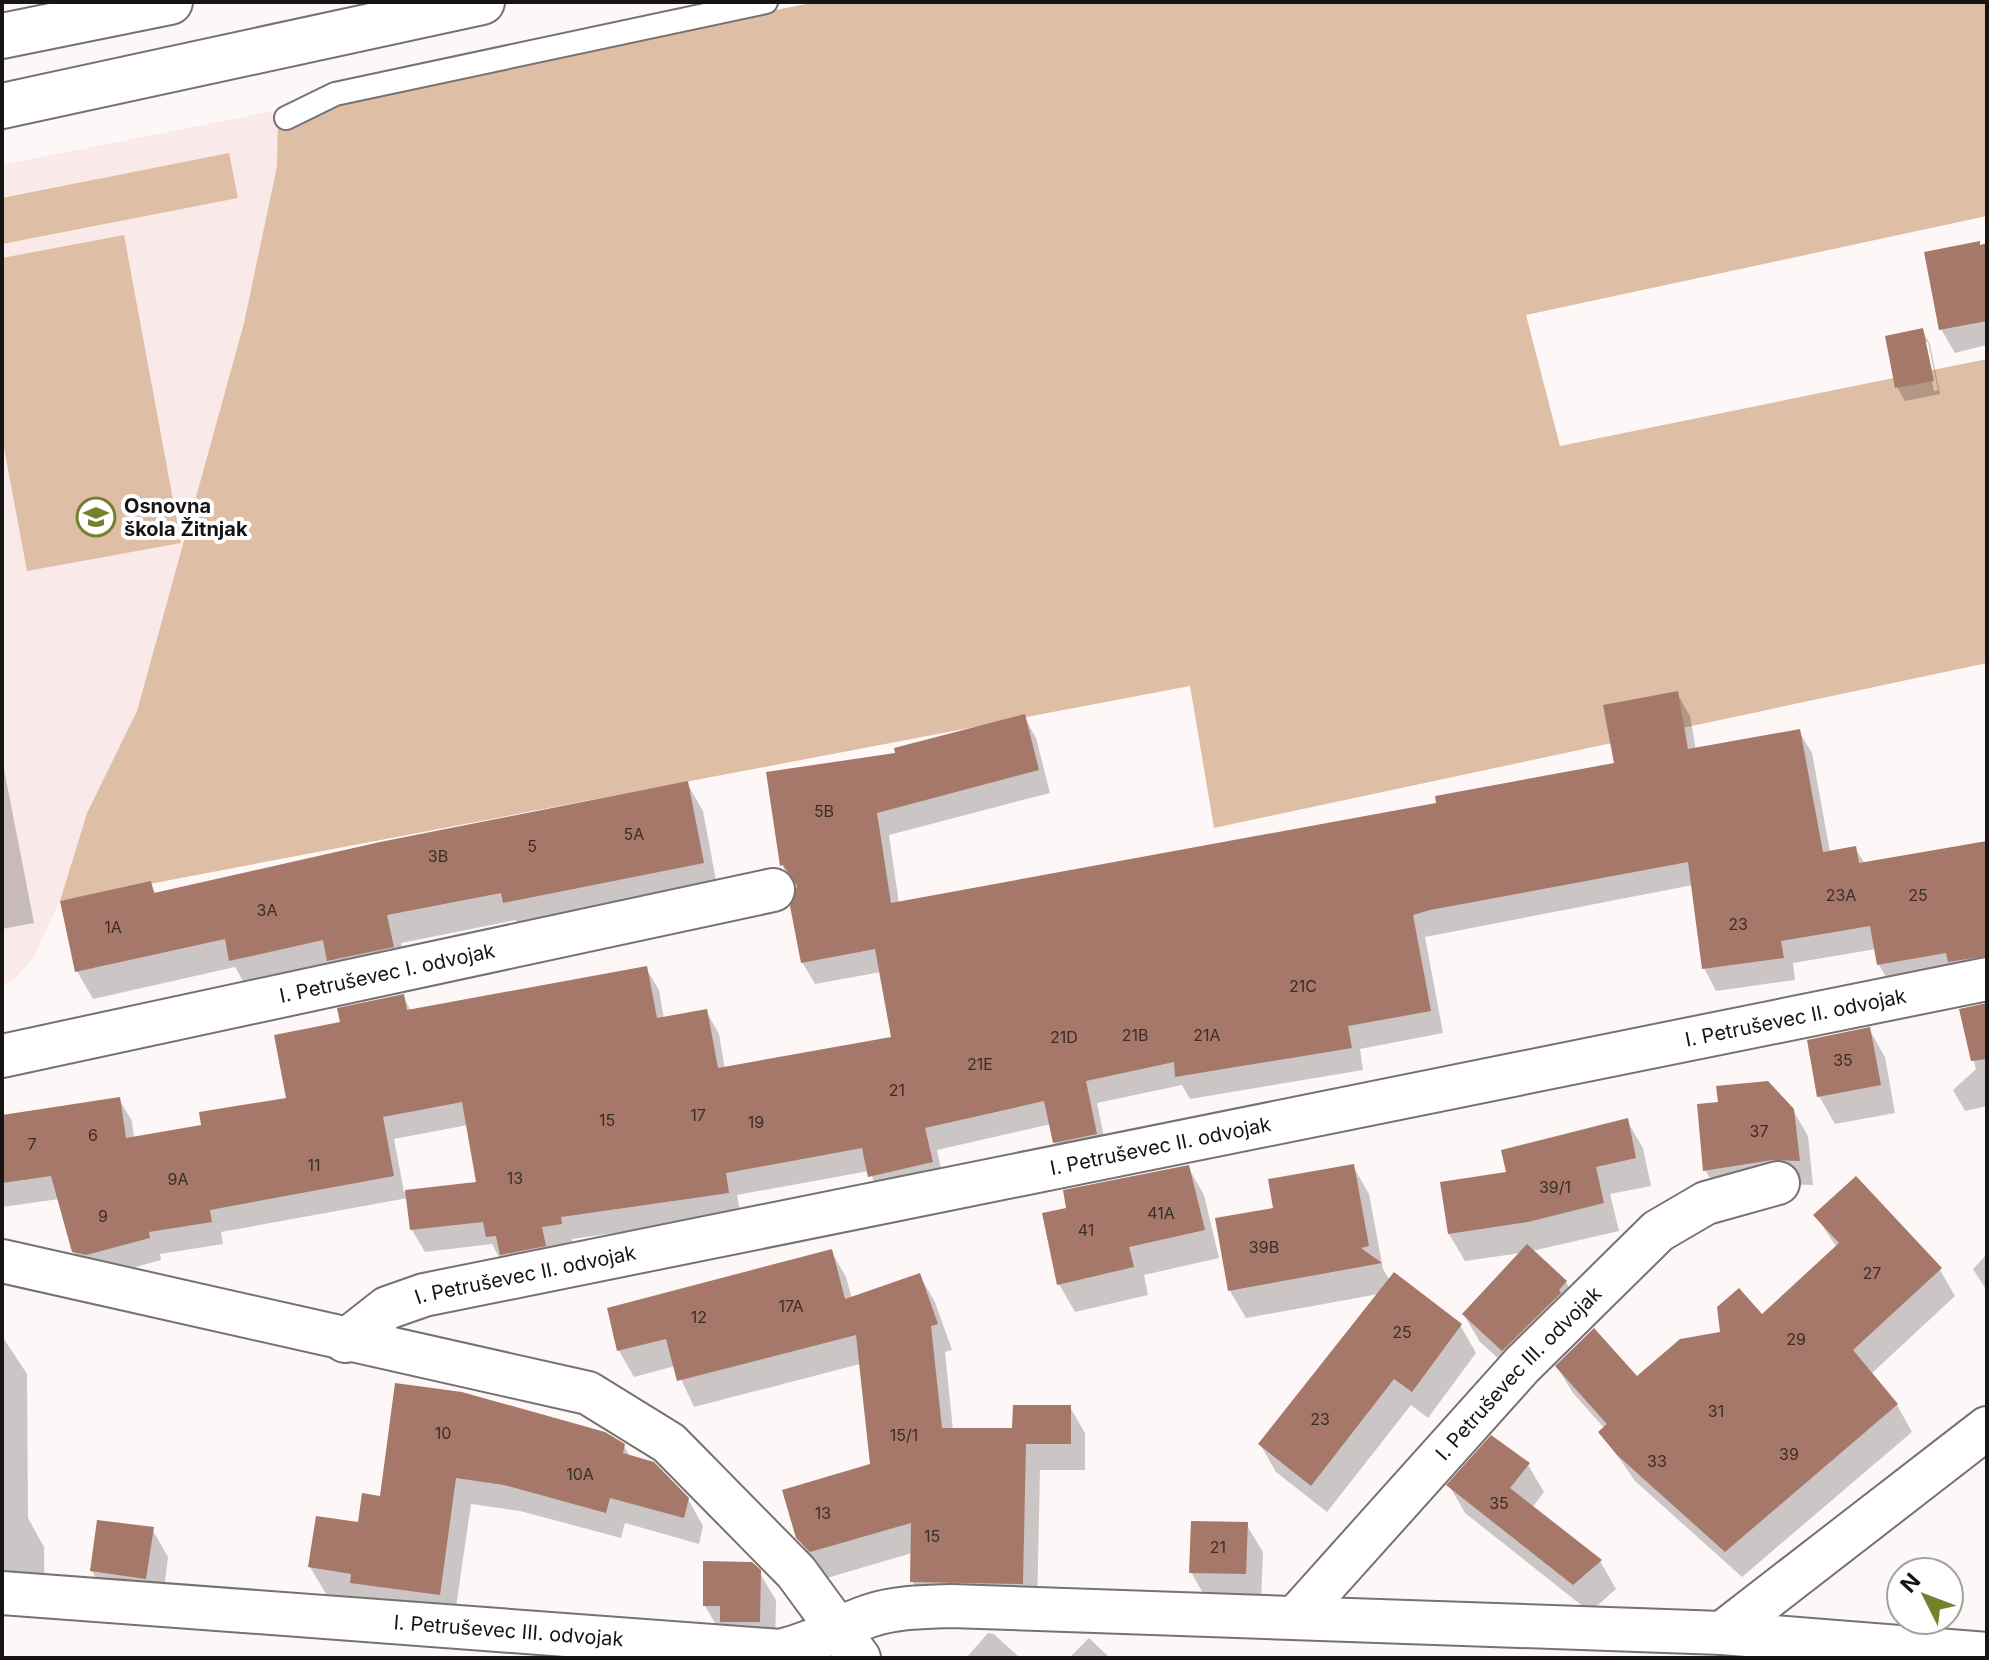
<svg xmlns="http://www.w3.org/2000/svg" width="1989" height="1660" font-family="Inter,sans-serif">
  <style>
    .built { fill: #f9e9e9 }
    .green { fill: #dfbea6 }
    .shadow { fill: #0003; fill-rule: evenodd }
    .building { fill: #a67869 }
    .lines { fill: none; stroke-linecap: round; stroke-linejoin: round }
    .lane-casing { stroke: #777171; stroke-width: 26 }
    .street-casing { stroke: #777171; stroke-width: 46 }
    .secondary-casing { stroke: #777171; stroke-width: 48 }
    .lane { stroke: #fff; stroke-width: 22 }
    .street { stroke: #fff; stroke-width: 42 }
    .secondary { stroke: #fff; stroke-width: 44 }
    .labels { text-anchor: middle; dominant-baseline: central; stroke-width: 8; stroke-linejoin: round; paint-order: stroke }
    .number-label { font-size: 16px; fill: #3a2d29 }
    .poi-label { font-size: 20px; font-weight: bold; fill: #161414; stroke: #fff; text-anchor: start }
    .street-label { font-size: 20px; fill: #161414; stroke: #fff }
  </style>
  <rect width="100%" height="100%" fill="#fef7f7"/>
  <!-- built -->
  <path class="built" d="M278 110 277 166 244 323 137 711 87 813 60 901 33 958 12 982 2 984V165Z"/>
  <!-- green -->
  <path class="green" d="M816 2H1987V216L1526 315 1560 446 1987 359V663L1214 828 1190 686 60 901 87 813 137 711 244 323 277 166 278 110Z
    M229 153 238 198 2 244V198Z
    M124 235 181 543 27 571 2 437V258Z"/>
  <!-- shadow -->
  <path class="shadow" d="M1987 245V345L1955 353 1941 329Z
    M1922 330 1930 344 1940 394 1905 401 1897 387ZM1924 342H1928L1938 390 1934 391Z
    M1677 693 1690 716 1696 750 1799 731 1812 753 1830 852 1855 848 1865 864 1987 841V979L1892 987 1879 965 1876 949 1793 963 1795 980 1716 991 1704 968 1693 885 1425 937 1443 1033 1360 1049 1363 1070 1190 1099 1182 1085 1097 1103 1108 1157 1068 1165 1055 1143 1051 1124 937 1150 944 1184 883 1199 869 1171 737 1195 741 1215 572 1239 574 1246 500 1259 492 1244 425 1252 412 1230 408 1198 221 1232 223 1244 160 1254 161 1260 100 1277 86 1274 73 1251 59 1199 2 1207V1117L119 1099 132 1121 134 1139 203 1127 288 1099 342 1024 403 996 411 1011 646 968 659 990 664 1019 706 1011 719 1034 725 1069 893 1038 881 972 815 984 802 962 798 887H794L782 865 898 755 1024 716 1036 738 1050 793 889 835 899 903 1438 804 1616 765ZM468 1125 478 1184 404 1192 394 1139Z
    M2 759 34 923 2 929Z
    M687 783 703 811 718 891 521 930 516 920 401 943 408 975 247 988 235 967 93 999 77 971 150 884 156 894Z
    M1987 1003V1106L1965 1111 1953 1090 1976 1069 1962 1011Z
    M1869 1029 1885 1057 1895 1113 1835 1124 1819 1096Z
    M1793 1110 1808 1136 1813 1185 1788 1184 1720 1195 1705 1170Z
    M1627 1121 1643 1148 1651 1186 1610 1194 1619 1231 1532 1251 1566 1282 1582 1310 1519 1377 1480 1342 1464 1315 1521 1253 1465 1261 1449 1234 1509 1173Z
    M1353 1166 1369 1194 1383 1269 1390 1281 1460 1325 1476 1353 1428 1418 1411 1405 1327 1512 1276 1472 1260 1444 1379 1294 1246 1318 1230 1291 1275 1209Z
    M1188 1167 1204 1195 1219 1258 1144 1275 1148 1295 1075 1312 1059 1284 1068 1209Z
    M1856 1178 1940 1270 1955 1296 1871 1374 1897 1405 1912 1432 1742 1577 1635 1481 1601 1432 1605 1429 1573 1393 1557 1367 1637 1379 1762 1316 1837 1248 1816 1216Z
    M831 1251 846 1277 852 1299 920 1276 935 1302 952 1350 945 1352 953 1430H1014L1070 1407 1085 1433V1470H1040L1037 1610 927 1607 912 1581V1553L827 1578 814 1564 798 1537 872 1465 860 1364 694 1407 675 1366 634 1377 619 1351 609 1309Z
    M1987 1254V1291L1973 1269Z
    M2 1336 27 1374 28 1518 44 1547 45 1607 2 1608Z
    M397 1385 624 1446 631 1458 688 1499 703 1526 699 1544 625 1523 621 1538 520 1511 471 1504 454 1621 326 1594 310 1567 360 1524 381 1498Z
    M1528 1465 1544 1492 1532 1508 1600 1561 1616 1589 1590 1612 1465 1513 1449 1485Z
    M1246 1524 1263 1552 1261 1601 1207 1600 1191 1572Z
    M152 1529 168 1557 162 1606 108 1599 92 1571Z
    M759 1572 776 1600 775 1650 721 1633 705 1606Z
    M988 1633 994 1634 1020 1658H966Z
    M1089 1638 1110 1658H1069Z"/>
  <!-- building -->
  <path class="building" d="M1980 241V245L1987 243V321L1939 330 1924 252Z
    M1923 328 1934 381 1895 388 1885 336Z
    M1678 691 1688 749 1800 729 1823 852 1856 846 1859 863 1987 841V956L1948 962 1946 953 1877 965 1870 926 1781 941 1784 958 1702 969 1688 862 1430 910 1413 915 1431 1011 1348 1026 1352 1048 1175 1077 1174 1062 1086 1081 1097 1134 1053 1143 1044 1101 925 1128 933 1162 868 1177 862 1148 726 1173 729 1193 561 1217 562 1224 542 1227 546 1246 500 1255 496 1236 486 1237 483 1222 410 1230 405 1190 476 1182 462 1102 383 1117 394 1176 210 1210 212 1222 149 1232 150 1238 86 1255 72 1252 51 1176 2 1183V1115L120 1097 126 1138 201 1125 199 1112 286 1098 274 1035 340 1022 337 1008 404 994 407 1010 647 966 657 1018 707 1009 718 1068 891 1037 875 949 801 963 790 906 797 886 783 865 780 866 766 772 895 753 894 748 1025 714 1039 770 877 813 891 903 1436 803 1435 796 1614 763 1603 705Z
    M688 781 704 863 503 903 501 893 387 915 394 947 327 961 323 940 229 961 225 939 75 972 60 901 151 881 154 893 380 842Z
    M1987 1003V1059L1971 1061 1959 1009Z
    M1870 1027 1881 1085 1817 1097 1807 1040Z
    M1768 1081 1794 1109 1800 1161 1772 1160 1703 1171 1697 1104 1718 1102 1716 1086Z
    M1628 1118 1636 1158 1596 1167 1604 1203 1528 1222 1448 1234 1440 1182 1506 1172 1501 1150Z
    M1354 1164 1369 1246 1361 1248 1382 1263 1228 1291 1215 1218 1273 1208 1268 1179Z
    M1189 1165 1205 1230 1129 1247 1134 1267 1057 1285 1042 1213 1066 1208 1063 1190Z
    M1856 1176 1942 1268 1853 1350 1898 1404 1725 1552 1617 1455 1598 1432 1607 1424 1555 1366 1594 1328 1637 1376 1680 1339 1720 1332 1717 1307 1739 1288 1762 1314 1839 1243 1813 1215Z
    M1527 1244 1567 1281 1559 1290 1561 1293 1502 1351 1462 1314Z
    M832 1249 845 1299 920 1273 938 1324 931 1326 942 1428H1012L1013 1405H1071V1444H1026L1023 1584 910 1582 911 1523 810 1552 796 1538 782 1490 870 1464 856 1335 677 1381 666 1339 617 1351 607 1308Z
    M1394 1272 1462 1324 1412 1392 1394 1379 1311 1486 1258 1444Z
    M395 1383 462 1392 605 1432 625 1444 623 1453 654 1462 689 1498 684 1518 610 1498 606 1513 504 1485 456 1478 440 1595 350 1583 351 1574 308 1567 316 1516 358 1522 362 1493 380 1496Z
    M1491 1435 1530 1463 1510 1488 1602 1560 1573 1585 1446 1485Z
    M97 1520 154 1527 146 1579 90 1571Z
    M1191 1521 1248 1522 1246 1574 1189 1573Z
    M703 1561 752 1562 761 1570 760 1622H720V1606H703Z"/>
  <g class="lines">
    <defs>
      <path id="lane" d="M286 118 335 94 766 2"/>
      <g id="street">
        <path id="s1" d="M2 1056 773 890"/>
        <path d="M2 1261 588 1393 669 1443 796 1572 859 1658"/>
        <path id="s2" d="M345 1341 387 1308 424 1295 1987 979"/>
        <path id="s3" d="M2 1593 780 1651C818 1642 836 1627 869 1616 895 1607 923 1607 951 1606L1722 1633 1987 1654"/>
        <path id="s4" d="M1296 1617 1522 1365 1658 1231 1706 1203 1778 1183"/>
        <path d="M1722 1633 1987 1428"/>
      </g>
      <path id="secondary" d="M2 36 170 2
        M2 106 482 2"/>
    </defs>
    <!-- lane casing -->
    <use href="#lane" class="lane-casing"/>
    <!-- street casing -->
    <use href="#street" class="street-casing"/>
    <!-- secondary casing -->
    <use href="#secondary" class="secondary-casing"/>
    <!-- lane -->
    <use href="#lane" class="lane"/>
    <!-- street -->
    <use href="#street" class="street"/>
    <!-- secondary -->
    <use href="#secondary" class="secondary"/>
  </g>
  <!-- icons -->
  <defs>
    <symbol id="school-ring" viewBox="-11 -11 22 22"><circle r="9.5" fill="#fff" stroke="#76812e" stroke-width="1.5"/><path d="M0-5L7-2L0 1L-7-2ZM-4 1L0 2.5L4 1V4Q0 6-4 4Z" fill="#76812e"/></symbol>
  </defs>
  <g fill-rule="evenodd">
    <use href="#school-ring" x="74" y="495" width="44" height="44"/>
  </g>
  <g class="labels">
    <!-- number labels -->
    <g class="number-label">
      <text x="824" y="811">5B</text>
      <text x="634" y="834">5A</text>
      <text x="532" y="846">5</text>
      <text x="438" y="856">3B</text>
      <text x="1841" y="895">23A</text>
      <text x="1918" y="895">25</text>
      <text x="267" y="910">3A</text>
      <text x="1738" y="924">23</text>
      <text x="113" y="927">1A</text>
      <text x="1303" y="986">21C</text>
      <text x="1135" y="1035">21B</text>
      <text x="1207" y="1035">21A</text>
      <text x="1064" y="1037">21D</text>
      <text x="1843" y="1060">35</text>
      <text x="980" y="1064">21E</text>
      <text x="897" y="1090">21</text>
      <text x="698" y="1115">17</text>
      <text x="607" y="1120">15</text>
      <text x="756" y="1122">19</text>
      <text x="1759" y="1131">37</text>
      <text x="93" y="1135">6</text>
      <text x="32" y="1144">7</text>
      <text x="314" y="1165">11</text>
      <text x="515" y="1178">13</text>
      <text x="178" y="1179">9A</text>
      <text x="1555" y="1187">39/1</text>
      <text x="1161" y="1213">41A</text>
      <text x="103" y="1216">9</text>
      <text x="1086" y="1230">41</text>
      <text x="1264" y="1247">39B</text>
      <text x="1872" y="1273">27</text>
      <text x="791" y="1306">17A</text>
      <text x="699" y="1317">12</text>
      <text x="1402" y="1332">25</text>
      <text x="1796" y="1339">29</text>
      <text x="1716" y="1411">31</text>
      <text x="1320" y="1419">23</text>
      <text x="443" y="1433">10</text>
      <text x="904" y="1435">15/1</text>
      <text x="1789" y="1454">39</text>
      <text x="1657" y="1461">33</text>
      <text x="580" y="1474">10A</text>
      <text x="1499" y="1503">35</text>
      <text x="823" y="1513">13</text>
      <text x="932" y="1536">15</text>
      <text x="1218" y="1547">21</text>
    </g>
    <!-- poi labels -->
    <g class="poi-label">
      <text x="124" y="506">Osnovna<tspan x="124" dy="23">škola Žitnjak</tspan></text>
    </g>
    <!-- street labels -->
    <g class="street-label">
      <text stroke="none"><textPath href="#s1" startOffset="394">I. Petruševec I. odvojak</textPath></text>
      <text stroke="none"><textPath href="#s2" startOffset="1492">I. Petruševec II. odvojak</textPath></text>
      <text stroke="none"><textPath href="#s2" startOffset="844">I. Petruševec II. odvojak</textPath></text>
      <text stroke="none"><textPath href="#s2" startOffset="196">I. Petruševec II. odvojak</textPath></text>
      <text stroke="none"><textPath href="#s4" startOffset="330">I. Petruševec III. odvojak</textPath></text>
      <text stroke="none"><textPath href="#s3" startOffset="508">I. Petruševec III. odvojak</textPath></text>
    </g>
  </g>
  <!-- border -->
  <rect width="1989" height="1660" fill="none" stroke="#161414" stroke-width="8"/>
  <!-- north arrow -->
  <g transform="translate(1925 1596) rotate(312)"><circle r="38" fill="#ffffff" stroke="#a2a1a1" stroke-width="2"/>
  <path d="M0-6L14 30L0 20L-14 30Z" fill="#76812e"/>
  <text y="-12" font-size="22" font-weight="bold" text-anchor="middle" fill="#161414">N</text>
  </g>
</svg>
